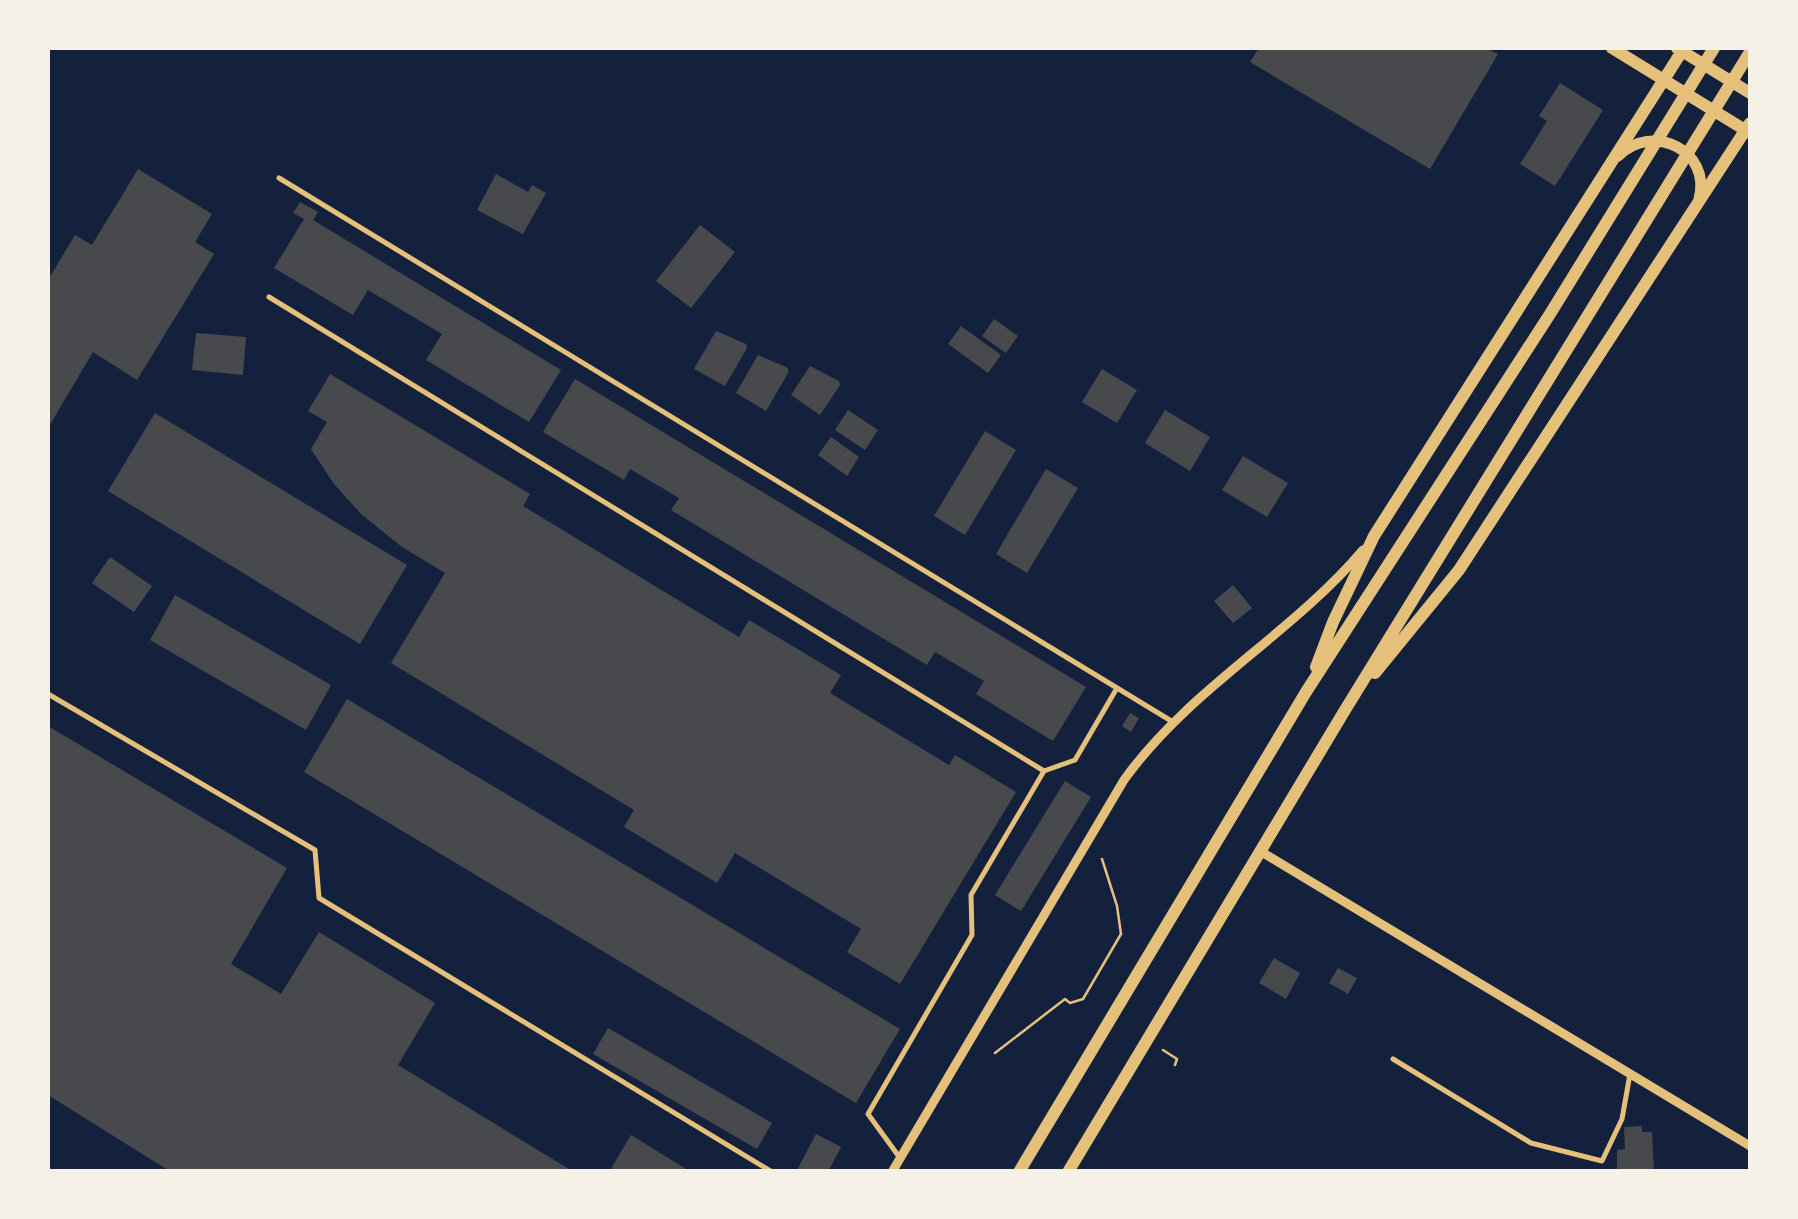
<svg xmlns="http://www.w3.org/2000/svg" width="1798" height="1219" font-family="Manrope,sans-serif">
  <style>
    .building { fill: #48494c }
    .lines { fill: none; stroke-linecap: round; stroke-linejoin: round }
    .path { stroke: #e5c07b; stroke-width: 2.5 }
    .service { stroke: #e5c07b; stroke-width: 5 }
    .minor { stroke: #e5c07b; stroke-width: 9 }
    .tertiary { stroke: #e5c07b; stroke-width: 11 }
    .secondary { stroke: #e5c07b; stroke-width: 12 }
  </style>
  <rect width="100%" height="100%" fill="#14213d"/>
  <!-- building -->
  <path class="building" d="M1259 48H1486L1498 54 1430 169 1250 62Z
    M1560 83 1603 110 1555 186 1520 164 1547 121 1539 116Z
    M138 169 212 214 195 242 214 254 137 380 93 352 48 428V280L75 235 92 245Z
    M496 174 528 192 532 185 546 193 523 234 477 210Z
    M300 202 318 212 313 220 561 370 529 422 426 360 442 334 368 290 353 315 274 268 304 219 293 213Z
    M700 225 735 252 691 308 656 281Z
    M994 319 1018 336 1006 353 982 336Z
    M961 326 1001 355 988 373 948 344Z
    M716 331 746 344 747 348 725 386 694 369Z
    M196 333 246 337 243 375 192 370Z
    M758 355 788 368V373L766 411 736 393Z
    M810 366 839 381 840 385 820 415 791 395Z
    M1102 369 1137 390 1117 423 1082 402Z
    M330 374 530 494 523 506 739 637 749 620 841 675 830 693 949 765 955 755 1016 792 900 984 847 952 861 929 735 853 717 883 624 827 634 810 391 663 445 573 402 547 361 514 334 484 311 449 327 422 308 411Z
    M575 379 1086 687 1053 741 976 694 984 681 935 652 927 665 671 510 679 498 630 469 624 480 543 432Z
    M848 410 878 430 865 450 835 430Z
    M1165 410 1210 437 1190 471 1145 443Z
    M155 413 407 565 360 644 108 491Z
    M985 431 1016 450 965 535 934 516Z
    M831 437 859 457 847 476 818 455Z
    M1243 456 1288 483 1267 517 1222 490Z
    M1046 469 1078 488 1027 573 996 554Z
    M110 557 152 586 134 612 92 583Z
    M1233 585 1252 608 1233 623 1214 601Z
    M175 595 331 685 306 730 150 640Z
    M347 699 900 1029 856 1103 304 772Z
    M1130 713 1139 718 1131 732 1122 726Z
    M48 726 287 868 231 964 281 994 319 932 435 1003 398 1065 574 1172H171L48 1095Z
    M1065 781 1091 797 1021 911 995 895Z
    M1274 958 1300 973 1286 999 1259 983Z
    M1338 968 1357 978 1348 994 1329 983Z
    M608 1028 772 1123 757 1149 593 1054Z
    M1642 1126V1132H1652L1654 1172H1617V1150L1625 1149 1624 1127Z
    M816 1134 841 1147 828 1172H796Z
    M631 1135 691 1172H609Z"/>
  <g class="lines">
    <!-- path -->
    <path class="path" d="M1163 1050 1177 1059 1175 1065
      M995 1053 1065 999 1070 1003 1083 999 1121 934 1117 906 1102 859"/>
    <!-- service -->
    <path class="service" d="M279 178 1173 722
      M269 297 1044 771
      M48 694 315 850 319 898 772 1172
      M1393 1059 1531 1143 1602 1161 1622 1119 1630 1074
      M900 1158 868 1114 972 935 971 895 1044 771 1075 760 1117 688"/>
    <!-- minor -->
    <path class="minor" d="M1260 851 1750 1146
      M892 1172 1124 780C1189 689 1291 635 1363 550"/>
    <!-- tertiary -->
    <path class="tertiary" d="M1618 156C1652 122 1712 150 1699 199"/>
    <!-- secondary -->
    <path class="secondary" d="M1612 48 1750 133
      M1677 48 1750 93
      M1316 667 1333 622 1374 536 1684 48
      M1375 673 1459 570 1750 123
      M1019 1172 1306 692 1550 314 1714 48
      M1068 1172 1345 710 1750 52"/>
  </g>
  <!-- border -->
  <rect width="1798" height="1219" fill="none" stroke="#f6f1e7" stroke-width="100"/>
</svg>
